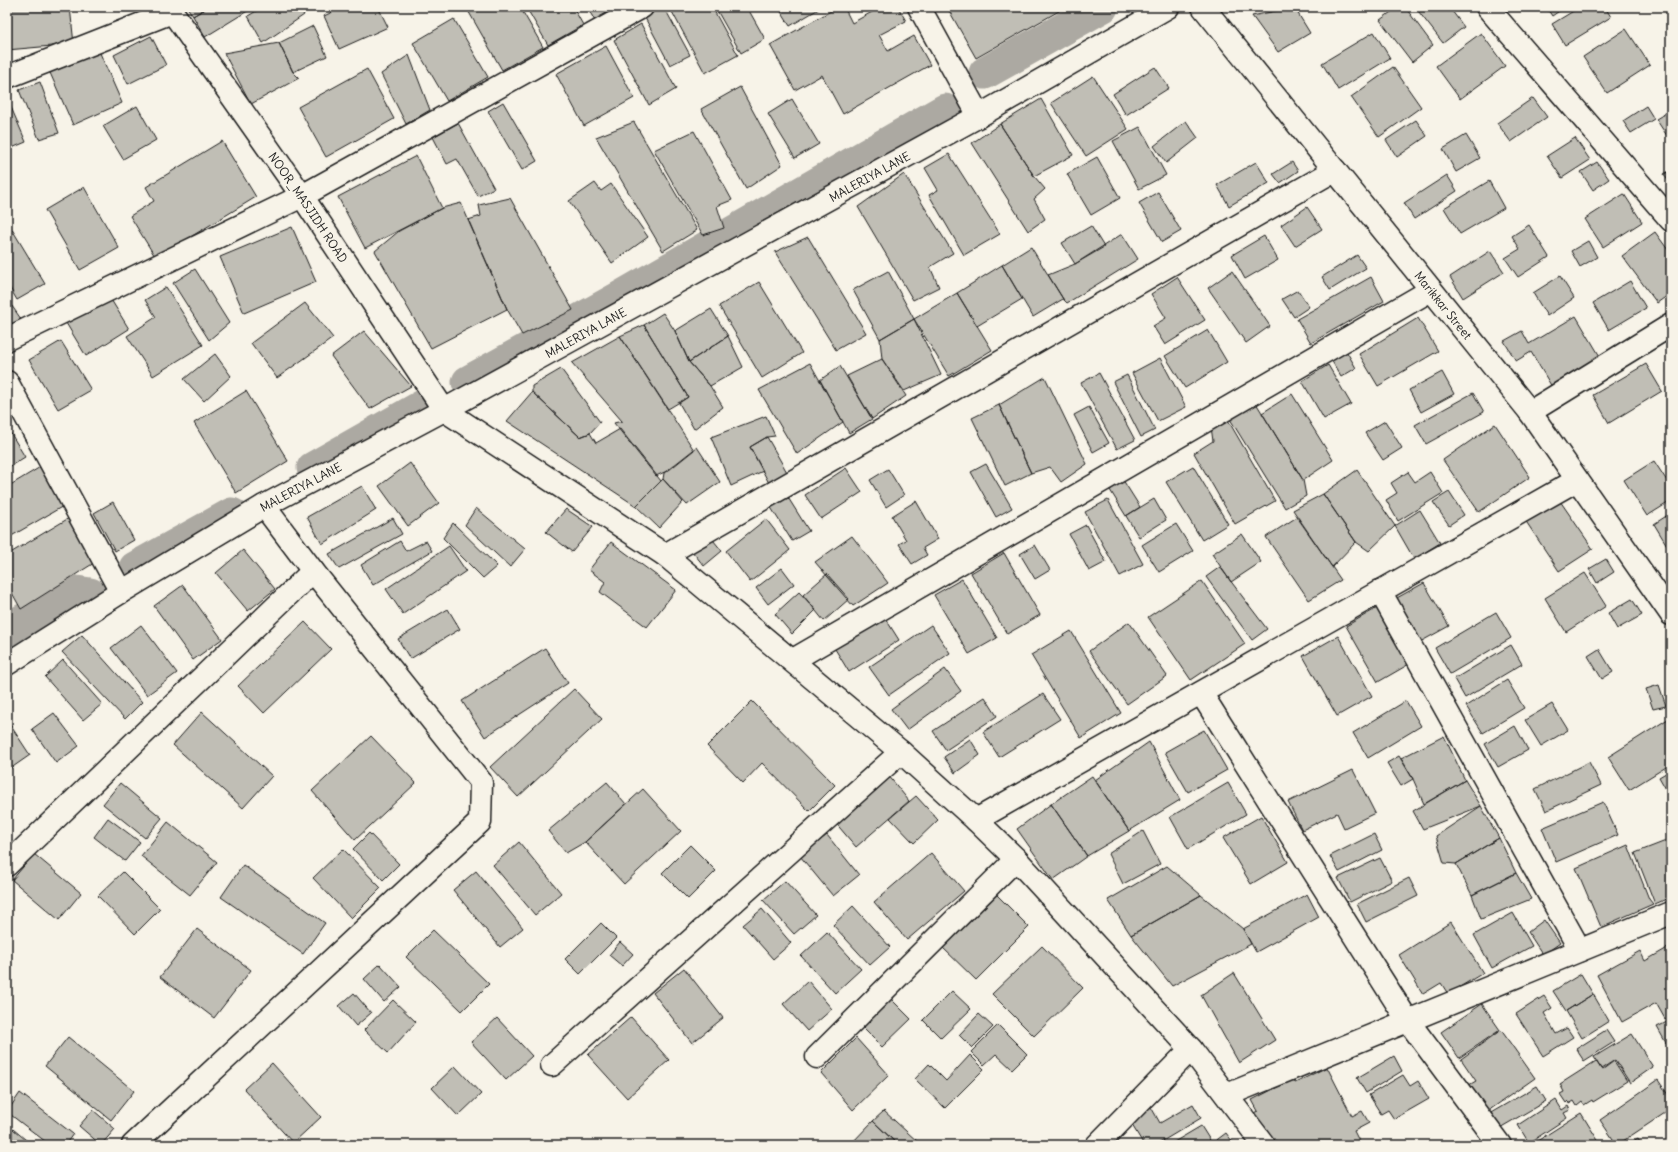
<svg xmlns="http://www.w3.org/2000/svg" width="1678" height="1152" font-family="Delius,sans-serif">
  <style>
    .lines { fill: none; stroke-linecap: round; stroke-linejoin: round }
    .canal { stroke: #aca9a2; stroke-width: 33 }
    .building { fill: #c0beb5; stroke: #1c1c1c }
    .minor-casing { stroke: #1c1c1c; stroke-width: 25 }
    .minor { stroke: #f7f3e8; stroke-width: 22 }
    .labels { text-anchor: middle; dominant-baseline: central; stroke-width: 4; stroke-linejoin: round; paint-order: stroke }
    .street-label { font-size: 12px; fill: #1c1c1c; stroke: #f7f3e8 }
  </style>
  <rect width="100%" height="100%" fill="#f7f3e8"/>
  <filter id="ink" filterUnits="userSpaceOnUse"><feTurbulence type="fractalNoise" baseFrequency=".025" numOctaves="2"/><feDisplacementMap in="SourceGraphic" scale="8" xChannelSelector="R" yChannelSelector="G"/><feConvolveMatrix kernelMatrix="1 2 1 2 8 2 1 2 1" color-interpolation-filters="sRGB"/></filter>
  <g filter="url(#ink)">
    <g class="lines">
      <!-- canal -->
      <path class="canal" d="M985 73 1102 7
        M468 382 619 298 945 110
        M313 468 426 404
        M135 568 232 514
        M7 630 70 591 90 594"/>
    </g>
    <!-- building -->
    <path class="building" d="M7 7H70L74 44 7 50Z
      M187 7H208L193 16Z
      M208 7H254L205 37 193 16Z
      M263 7H300L304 15 263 43 248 16Z
      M343 7H378L388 27 339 49 324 16Z
      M466 7H520L543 47 502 70Z
      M526 7H573L583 25 548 45Z
      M587 7H619L595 21Z
      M661 7H664L690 55 670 65 644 16Z
      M672 7H712L738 55 705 73 670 8Z
      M715 7H747L765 39 741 53Z
      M778 7H822L790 26Z
      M838 7H844L852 23 881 7H898L906 21 879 35 888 51 914 36 930 65 843 114 822 75 795 90 770 45Z
      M947 7H1066L976 58Z
      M1294 7 1310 33 1278 52 1252 16Z
      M1398 7H1405L1433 45 1412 62 1380 20Z
      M1415 7H1449L1464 27 1443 43Z
      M1546 7H1565L1552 16Z
      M1580 7H1605L1611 17 1565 45 1552 24Z
      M454 19 488 77 447 101 413 43Z
      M641 24 676 89 649 105 614 40Z
      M313 26 327 56 293 72 279 43Z
      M1626 29 1650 65 1607 93 1583 57Z
      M1374 32 1390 58 1338 90 1322 63Z
      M1481 33 1505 66 1460 99 1436 66Z
      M151 36 166 65 128 84 114 55Z
      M279 43 293 72 299 78 251 104 224 53Z
      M96 44 122 103 73 125 47 66Z
      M606 46 634 98 584 126 556 74Z
      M409 55 430 110 406 124 381 74Z
      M1155 67 1169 88 1126 115 1113 94Z
      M1393 67 1421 107 1379 137 1351 97Z
      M367 69 394 119 326 157 298 107Z
      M1093 76 1128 129 1086 156 1051 103Z
      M40 82 59 133 39 139 19 90Z
      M740 87 782 165 746 189 701 109Z
      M7 98 26 142 7 150Z
      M1533 98 1547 117 1511 142 1497 123Z
      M792 99 819 144 795 158 768 114Z
      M1041 99 1073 155 1034 176 1000 124Z
      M503 102 537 161 522 170 488 111Z
      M137 106 156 140 123 159 103 126Z
      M1646 106 1654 119 1631 133 1623 121Z
      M1671 110V142L1656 119Z
      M1416 120 1427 136 1397 157 1386 140Z
      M1186 121 1198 138 1166 163 1154 146Z
      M634 122 697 230 663 251 596 137Z
      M458 123 494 188 478 196 457 159 447 164 433 137Z
      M1000 124 1034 176 1045 189 1034 199 1045 219 1028 231 972 143Z
      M1140 127 1166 175 1139 189 1113 141Z
      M694 131 732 200 717 206 724 228 703 235 654 150Z
      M1466 135 1480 158 1456 172 1443 149Z
      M1575 138 1590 160 1562 178 1547 156Z
      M222 141 256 197 156 258 130 216 154 201 146 187Z
      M949 154 1000 234 964 255 929 195 938 190 925 168Z
      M416 156 442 208 365 248 338 197Z
      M1097 157 1120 198 1091 215 1067 174Z
      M1256 162 1269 183 1229 206 1217 185Z
      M1292 162 1298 171 1280 183 1273 174Z
      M1597 162 1609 179 1593 190 1581 172Z
      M1671 170V186L1664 174Z
      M904 174 953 253 930 267 939 287 913 300 858 207Z
      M1447 175 1457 191 1414 219 1404 203Z
      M1489 181 1504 208 1460 234 1444 208Z
      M595 183 601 191 611 184 648 237 612 263 569 201Z
      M84 187 119 248 80 270 45 210Z
      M1158 192 1181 231 1162 242 1139 203Z
      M1624 194 1642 222 1603 247 1585 219Z
      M510 198 573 310 522 335 507 309 468 220 481 216 479 205Z
      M461 203 507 309 431 348 375 251 399 231 442 208Z
      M1307 207 1322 229 1295 246 1281 225Z
      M7 221 45 284 17 300 7 283Z
      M1529 225 1549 257 1518 277 1505 258 1520 249 1512 236Z
      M1091 226 1104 247 1075 264 1062 243Z
      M292 227 316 282 244 313 220 257Z
      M1655 232 1671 254V293L1657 303 1622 256Z
      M1122 234 1138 259 1067 303 1063 299 1048 275 1075 264Z
      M1264 236 1278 260 1245 279 1232 255Z
      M808 237 866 333 836 350 775 252Z
      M1588 241 1597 257 1580 267 1571 251Z
      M1031 247 1063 299 1033 317 1002 265Z
      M1490 251 1504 272 1463 298 1450 277Z
      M1357 255 1366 268 1330 290 1322 277Z
      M1002 265 1022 299 977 326 957 293Z
      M195 269 229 323 209 340 173 283Z
      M888 271 914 319 880 339 853 290Z
      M1232 271 1270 326 1246 343 1208 288Z
      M1560 276 1574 298 1547 316 1533 293Z
      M1177 277 1205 320 1165 345 1153 326 1166 318 1151 294Z
      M1371 277 1384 301 1311 343 1297 319Z
      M1630 281 1646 308 1609 330 1593 303Z
      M759 282 802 353 762 378 719 306Z
      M166 287 203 345 153 376 127 336 156 317 145 300Z
      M1298 290 1309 307 1294 317 1282 299Z
      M957 293 992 350 949 376 914 319Z
      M110 298 129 329 86 356 66 323Z
      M7 299 21 319 7 329Z
      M305 303 333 338 277 378 251 343Z
      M711 309 728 336 689 362 675 331Z
      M663 313 675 331 689 362 710 386 723 407 694 429 679 403 688 397 644 325Z
      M1576 316 1601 358 1552 387 1531 352 1516 361 1504 341 1522 331 1529 344Z
      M1418 318 1438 351 1378 386 1359 354Z
      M914 319 941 375 904 391 882 359 880 339Z
      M644 325 688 397 668 409 620 336Z
      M1208 330 1227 362 1185 388 1165 356Z
      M364 331 411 386 370 409 331 356Z
      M620 336 694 450 669 470 656 476 614 423 622 421 572 363Z
      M728 336 743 367 710 386 689 362Z
      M61 341 91 390 58 409 29 360Z
      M1344 347 1356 368 1341 377 1329 356Z
      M215 354 231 376 204 401 184 379Z
      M1160 358 1186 407 1158 421 1132 373Z
      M882 359 906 396 872 419 847 376Z
      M810 363 843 422 797 454 759 390Z
      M1646 364 1662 391 1609 423 1593 395Z
      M1328 365 1351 404 1324 419 1302 381Z
      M840 366 872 419 849 433 820 380Z
      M561 369 600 422 590 433 580 437 532 392V386Z
      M1442 372 1454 394 1421 412 1409 390Z
      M1099 373 1135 440 1117 449 1081 383Z
      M1127 375 1155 430 1141 437 1113 382Z
      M1045 377 1087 464 1061 482 1050 467 1031 473 999 405Z
      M246 391 288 461 236 493 194 423Z
      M532 392 580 437 590 433 596 443 620 429 661 481 636 506 507 421Z
      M1473 393 1484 412 1426 444 1415 425Z
      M1292 394 1333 460 1303 480 1262 413Z
      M1256 403 1303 480 1306 496 1285 508 1230 419Z
      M999 405 1031 473 1005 486 972 418Z
      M1089 407 1109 443 1093 452 1074 415Z
      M1225 415 1275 501 1235 524 1194 453 1213 441 1211 427Z
      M766 416 775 436 767 437 750 447 763 471 731 486 711 437Z
      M1385 421 1402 448 1383 460 1365 433Z
      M1495 424 1530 477 1479 512 1443 460Z
      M7 427 25 457 7 468Z
      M767 437 788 474 770 485 750 447Z
      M697 447 720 482 687 505 663 479 664 473Z
      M1654 461 1671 487V501L1647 516 1624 480Z
      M410 463 439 503 408 526 379 486Z
      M986 464 1012 508 996 517 971 472Z
      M42 466 65 505 8 538 7 536V487Z
      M1193 466 1228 524 1202 540 1166 482Z
      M846 468 862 492 821 519 805 495Z
      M888 469 904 495 886 507 870 480Z
      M1357 470 1395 526 1369 551 1356 542 1323 494Z
      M1408 472 1415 482 1430 472 1443 493 1398 521 1386 500 1397 493 1391 483Z
      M663 479 683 502 659 528 636 506Z
      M1123 480 1140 507 1126 516 1110 490Z
      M362 486 376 510 322 544 307 517Z
      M1449 492 1464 515 1449 525 1433 502Z
      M1323 494 1356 542 1332 567 1293 510Z
      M787 496 809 531 792 541 770 506Z
      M1558 498 1593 549 1559 571 1525 520Z
      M1154 499 1166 520 1139 537 1126 516Z
      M1108 500 1143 564 1120 576 1085 512Z
      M916 501 938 539 923 548 927 555 912 564 899 544 906 540 892 516Z
      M113 502 134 540 115 551 94 513Z
      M476 508 525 549 510 567 465 525Z
      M566 509 593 527 572 552 546 532Z
      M1420 510 1440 543 1414 559 1395 526Z
      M1671 513V552L1654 524Z
      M1297 517 1341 580 1309 600 1266 537Z
      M69 518 94 563 21 609 7 584V555Z
      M393 518 402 534 339 569 329 554Z
      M766 519 790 550 750 582 726 551Z
      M453 523 497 566 483 578 443 538Z
      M1176 524 1193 551 1159 572 1142 545Z
      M1086 525 1106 562 1089 571 1069 534Z
      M1242 534 1261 562 1231 582 1212 554Z
      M709 535 722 551 704 566 691 550Z
      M852 536 888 583 853 606 815 562Z
      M400 541 406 551 426 541 432 551 373 585 361 565Z
      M611 542 676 590 647 627 600 592 605 582 589 570Z
      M1035 545 1050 570 1035 579 1020 554Z
      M449 546 466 571 403 614 386 589Z
      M243 550 275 589 248 611 216 573Z
      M1004 553 1040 615 1007 634 971 573Z
      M1606 559 1614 572 1597 583 1589 569Z
      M1220 567 1267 629 1252 640 1206 577Z
      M782 568 794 584 768 604 756 588Z
      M1585 573 1606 606 1566 632 1545 598Z
      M827 574 849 599 824 621 803 595Z
      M962 579 997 638 969 654 934 595Z
      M1202 581 1245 644 1191 680 1148 617Z
      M1424 583 1449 626 1420 642 1395 599Z
      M183 585 222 639 193 660 154 606Z
      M799 592 816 610 792 634 775 614Z
      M1632 599 1642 615 1617 629 1608 613Z
      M1379 607 1411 663 1378 682 1346 626Z
      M448 609 460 629 410 659 398 639Z
      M1496 612 1511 638 1450 674 1435 648Z
      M882 613 899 640 849 672 832 644Z
      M305 622 331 649 264 713 238 686Z
      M1129 622 1167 676 1127 704 1089 651Z
      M141 625 177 673 147 695 111 648Z
      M931 625 950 653 889 695 869 667Z
      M1071 631 1121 713 1081 738 1031 655Z
      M82 635 142 702 125 719 62 652Z
      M1338 636 1372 696 1337 716 1303 656Z
      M1511 645 1522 664 1465 698 1454 679Z
      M545 648 568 683 485 737 462 701Z
      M1599 649 1613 672 1602 679 1588 656Z
      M63 660 102 704 83 720 45 677Z
      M945 669 961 691 907 730 891 709Z
      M1507 680 1524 708 1483 733 1466 706Z
      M1659 685 1666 706 1653 709 1646 689Z
      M574 689 602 719 518 797 490 767Z
      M1043 694 1060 719 999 757 983 732Z
      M985 697 997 716 946 750 933 731Z
      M752 701 835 785 809 811 762 763 743 783 707 746Z
      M1406 701 1421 726 1368 758 1353 733Z
      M1552 704 1568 730 1541 746 1525 720Z
      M202 712 272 776 243 808 173 745Z
      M54 713 79 746 56 763 32 729Z
      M1671 717V764L1629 790 1608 757Z
      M7 720 30 755 7 771Z
      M1515 726 1528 750 1498 767 1485 744Z
      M1204 730 1227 770 1188 792 1165 752Z
      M371 736 416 783 355 840 312 791Z
      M1444 736 1465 780 1424 804 1413 779 1401 758Z
      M970 739 980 755 955 773 944 757Z
      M1149 742 1180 800 1129 831 1095 780Z
      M1399 756 1413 779 1401 786 1387 763Z
      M1589 762 1601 785 1546 811 1535 789Z
      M1353 770 1375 813 1344 828 1337 813 1302 830 1288 802Z
      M1671 770V798L1659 777Z
      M888 775 909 801 856 847 834 821Z
      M1092 776 1129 831 1087 856 1051 804Z
      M1465 780 1481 806 1423 829 1413 811Z
      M607 782 626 804 585 842 566 853 548 831Z
      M120 783 162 818 145 838 103 804Z
      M1228 783 1246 814 1188 849 1170 817Z
      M643 789 681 831 624 884 585 842Z
      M916 796 938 820 914 843 890 818Z
      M1603 802 1618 835 1556 862 1542 828Z
      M1051 804 1087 856 1053 880 1017 829Z
      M1481 806 1499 838 1456 864 1444 863 1436 836Z
      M1261 816 1288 862 1251 884 1223 838Z
      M108 818 140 842 125 861 94 837Z
      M168 822 217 862 190 895 141 856Z
      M1143 831 1160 864 1123 884 1108 854Z
      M369 833 399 864 383 880 353 849Z
      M1374 834 1382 850 1339 872 1330 856Z
      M827 835 859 875 833 896 800 856Z
      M1499 838 1516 873 1472 895 1456 864Z
      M1671 839V897L1655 904 1635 853Z
      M519 842 561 893 535 915 493 865Z
      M690 845 716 871 688 899 662 873Z
      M1628 845 1649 899 1653 904 1601 927 1576 868Z
      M343 849 381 888 351 918 313 878Z
      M931 853 964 891 907 940 874 902Z
      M34 854 81 893 59 920 12 880Z
      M1380 858 1392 881 1350 902 1338 878Z
      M243 865 325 923 303 954 221 897Z
      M1167 866 1201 895 1131 935 1108 900Z
      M476 871 523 928 500 947 453 890Z
      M123 872 160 909 135 934 98 896Z
      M1516 873 1531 899 1481 919 1472 895Z
      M1409 878 1418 896 1366 922 1357 904Z
      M785 881 816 915 794 934 763 900Z
      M994 892 1029 927 976 980 941 946Z
      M1307 894 1319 917 1256 952 1243 929Z
      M1201 895 1243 929 1251 944 1172 986 1131 935Z
      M853 906 890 947 870 965 833 925Z
      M762 909 791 943 773 959 743 925Z
      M1513 913 1532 946 1492 968 1474 935Z
      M1544 920 1560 943 1543 955 1528 932Z
      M1451 922 1483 973 1448 994 1441 983 1423 994 1399 955Z
      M601 923 616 938 580 974 565 959Z
      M197 929 251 970 214 1018 160 977Z
      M433 930 489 984 462 1011 406 957Z
      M827 932 861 969 835 993 801 956Z
      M620 942 633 954 622 966 609 955Z
      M1042 946 1083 988 1034 1036 992 994Z
      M1671 946V1015L1665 1019 1656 1003 1622 1022 1597 975 1640 951 1645 961Z
      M380 964 401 987 384 1002 364 979Z
      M684 968 723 1018 692 1043 653 993Z
      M1234 973 1275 1040 1239 1063 1201 995Z
      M1581 974 1593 994 1566 1011 1553 991Z
      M808 981 832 1009 807 1031 783 1004Z
      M952 991 971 1009 941 1038 923 1020Z
      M354 993 371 1013 356 1026 339 1006Z
      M1593 994 1609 1021 1582 1038 1566 1011Z
      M1544 996 1552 1008 1544 1013 1556 1034 1567 1028 1573 1037 1543 1056 1516 1014Z
      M889 997 911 1019 882 1047 860 1025Z
      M393 1000 416 1022 388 1053 364 1030Z
      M1482 1004 1500 1030 1459 1058 1441 1032Z
      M979 1014 993 1027 972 1048 959 1035Z
      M631 1017 669 1060 627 1098 588 1055Z
      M497 1018 532 1056 506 1080 471 1042Z
      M1671 1020V1052L1657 1027Z
      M998 1025 1027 1054 1012 1069 996 1054 984 1065 971 1052Z
      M1501 1030 1535 1078 1488 1111 1469 1085 1476 1081 1461 1059Z
      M1606 1030 1614 1042 1584 1061 1576 1049Z
      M1632 1034 1653 1067 1630 1083 1615 1060 1601 1069 1594 1057Z
      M68 1037 134 1091 111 1120 45 1066Z
      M856 1038 889 1075 853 1110 821 1073Z
      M970 1055 984 1069 945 1108 915 1079 929 1064 946 1081Z
      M1394 1056 1402 1071 1366 1093 1357 1078Z
      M1596 1061 1602 1070 1614 1061 1627 1081 1593 1102 1592 1100 1584 1105 1582 1102 1577 1106 1574 1101 1569 1104 1568 1101 1566 1103 1560 1094 1564 1092 1560 1084Z
      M272 1063 321 1117 293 1143 244 1089Z
      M455 1066 481 1094 458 1116 432 1088Z
      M1327 1067 1352 1116 1362 1111 1369 1123 1354 1131 1361 1145H1273L1251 1114 1258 1111 1252 1100 1293 1079 1295 1083Z
      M1403 1075 1410 1086 1418 1081 1429 1099 1394 1119 1388 1110 1381 1114 1369 1095Z
      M1658 1080 1671 1099V1109L1617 1145 1600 1120Z
      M1537 1086 1546 1101 1498 1129 1489 1114Z
      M20 1093 73 1134 65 1145H50L7 1112Z
      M1556 1100 1562 1110 1568 1106 1570 1110 1564 1113 1567 1118 1529 1143 1518 1125Z
      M1193 1104 1201 1118 1156 1145H1144L1129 1120 1151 1107 1160 1123Z
      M93 1110 115 1129 101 1145 79 1126Z
      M884 1111 918 1142 916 1145H898L873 1121Z
      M1581 1113 1599 1142 1594 1145H1531Z
      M873 1121 898 1145H850Z
      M7 1124 32 1145H7Z
      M1201 1126 1213 1145H1169Z
      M1226 1133 1235 1145H1216L1214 1142Z
      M1638 1139 1642 1145H1628Z"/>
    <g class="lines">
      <defs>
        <g id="minor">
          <path id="s1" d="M169 7 302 196 444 410 665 555 901 752 976 820 1016 859 1191 1049 1264 1145"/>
          <path d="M919 7 979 116"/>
          <path id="s2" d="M1203 7 1530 412 1671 614"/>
          <path d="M1487 7 1671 220"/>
          <path d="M7 77 172 12"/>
          <path d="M7 339 302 196 642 7"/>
          <path d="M7 382 121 592"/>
          <path d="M1530 412 1671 325"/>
          <path d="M665 555 1335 170"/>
          <path d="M1380 591 1580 950"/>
          <path d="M793 660 1431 290"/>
          <path id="s3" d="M7 664 121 592 264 506 444 410 979 116 1168 7"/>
          <path d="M1201 693 1408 1021 1500 1145"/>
          <path d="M976 820 1577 480"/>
          <path d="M7 865 313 571"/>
          <path d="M817 1057 1016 859"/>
          <path d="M552 1065 901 752"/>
          <path d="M1227 1095 1671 913"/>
          <path d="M133 1145 480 822 481 782 313 571 264 506"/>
          <path d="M1097 1145 1191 1049"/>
        </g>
      </defs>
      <!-- minor casing -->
      <use href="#minor" class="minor-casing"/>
      <!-- minor -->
      <use href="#minor" class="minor"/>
    </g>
  </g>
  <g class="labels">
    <!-- street labels -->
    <g class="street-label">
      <text stroke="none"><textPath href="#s3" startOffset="991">MALERIYA LANE</textPath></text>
      <text stroke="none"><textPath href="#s1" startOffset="244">NOOR_MASJIDH ROAD</textPath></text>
      <text stroke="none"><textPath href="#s2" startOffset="383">Marikkar Street</textPath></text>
      <text stroke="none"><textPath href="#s3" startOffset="667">MALERIYA LANE</textPath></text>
      <text stroke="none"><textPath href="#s3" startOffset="343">MALERIYA LANE</textPath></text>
    </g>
  </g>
  <!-- margin -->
  <rect width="1678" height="1152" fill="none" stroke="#f7f3e8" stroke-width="24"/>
  <rect x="12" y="12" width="1654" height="1128" fill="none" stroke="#1c1c1c" stroke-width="1.5" filter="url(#ink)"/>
</svg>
